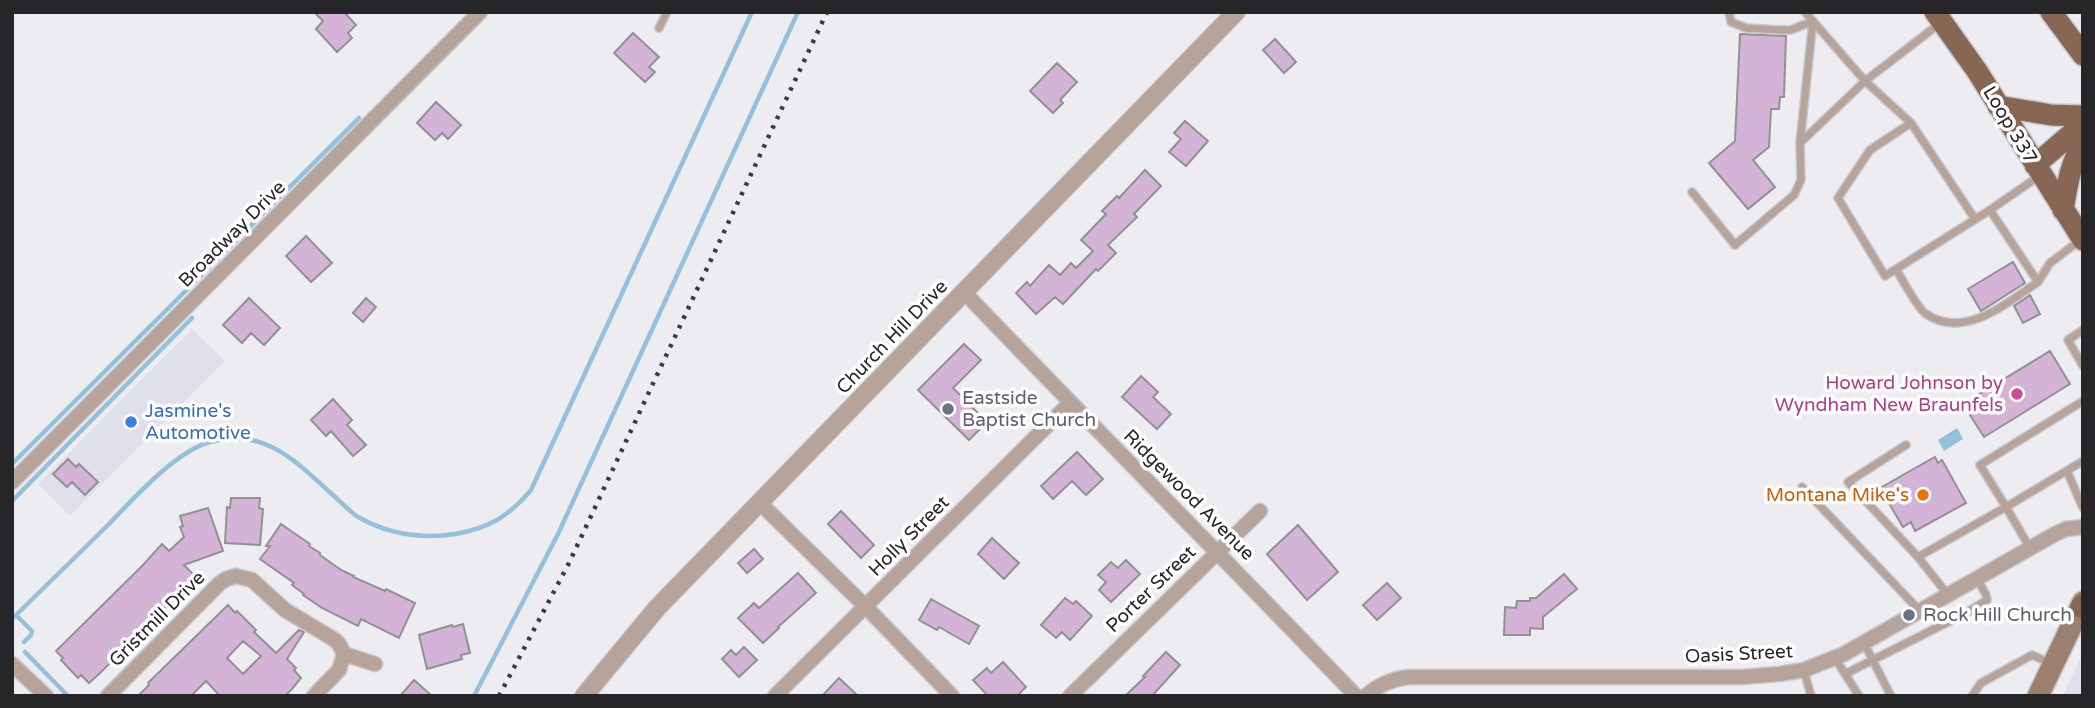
<svg xmlns="http://www.w3.org/2000/svg" width="2095" height="708" font-family="'Varela Round',sans-serif">
  <style>
    .built { fill: #dfe0ec }
    .water { fill: #95c0db }
    .lines { fill: none; stroke-linecap: round; stroke-linejoin: round }
    .stream { stroke: #95c0db; stroke-width: 4.5 }
    .building { fill: #d3b4d7; stroke: #939094; stroke-width: 2; fill-rule: evenodd }
    .service-casing { stroke: #c8c8cd; stroke-width: 10 }
    .minor-casing { stroke: #c8c8cd; stroke-width: 17 }
    .tertiary-casing { stroke: #c8c8cd; stroke-width: 20 }
    .secondary-casing { stroke: #c8c8cd; stroke-width: 24 }
    .primary-casing { stroke: #c8c8cd; stroke-width: 24 }
    .service { stroke: #b6a399; stroke-width: 7 }
    .minor { stroke: #b6a399; stroke-width: 14 }
    .tertiary { stroke: #b6a399; stroke-width: 18 }
    .secondary { stroke: #9b8070; stroke-width: 21 }
    .primary { stroke: #876653; stroke-width: 21 }
    .rail { stroke: #3b3b3d; stroke-width: 4.5; stroke-dasharray: 3.5 7; stroke-linecap: butt }
    .hotel-dot { fill: #d1479c; stroke: #fff; stroke-width: 2.5 }
    .worship-dot { fill: #6b7280; stroke: #fff; stroke-width: 2.5 }
    .shop-dot { fill: #3f7fe0; stroke: #fff; stroke-width: 2.5 }
    .food-dot { fill: #e8710a; stroke: #fff; stroke-width: 2.5 }
    .labels { text-anchor: middle; dominant-baseline: central; stroke-width: 7; stroke-linejoin: round; paint-order: stroke }
    .street-label { font-size: 19px; fill: #262628; stroke: #fff }
    .hotel-label { font-size: 19px; fill: #b23c85; stroke: #fff; text-anchor: end }
    .worship-label { font-size: 19px; fill: #5b616d; stroke: #fff; text-anchor: start }
    .shop-label { font-size: 19px; fill: #366cbe; stroke: #fff; text-anchor: start }
    .food-label { font-size: 19px; fill: #c56008; stroke: #fff; text-anchor: end }
  </style>
  <rect width="100%" height="100%" fill="#ececf1"/>
  <!-- built -->
  <path class="built" d="M192 329 225 361 70 516 38 484Z
    M2083 652V696H2063L2082 654Z"/>
  <!-- water -->
  <path class="water" d="M1957 428 1963 439 1944 451 1938 440Z"/>
  <g class="lines">
    <!-- stream -->
    <path class="stream" d="M12 464 359 118
      M12 501 192 318
      M16 615 32 631 31 635 24 642
      M13 618C45 587 76 556 108 525 133 499 176 451 210 442 266 427 296 462 334 496 342 503 349 511 358 517 388 534 422 539 455 534 490 528 509 516 531 490L752 12
      M25 652 68 696
      M474 696 558 534 798 12"/>
  </g>
  <!-- building -->
  <path class="building" d="M314 12H344L356 25 348 33 352 38 337 52 316 29 323 21Z
    M633 33 659 57 649 67 655 72 645 82 614 53Z
    M1740 34 1786 36 1784 97H1780L1779 109H1771L1769 147 1753 160 1775 187 1748 209 1709 163 1735 141Z
    M1275 39 1296 62 1284 73 1263 50Z
    M1057 63 1077 82 1060 100 1063 103 1053 113 1030 91Z
    M436 102 461 125 448 139 442 133 435 140 417 123Z
    M1185 121 1208 141 1186 166 1169 152 1181 139 1174 133Z
    M1145 170 1161 186 1134 214 1137 217 1108 245 1116 253 1098 271 1096 269 1063 304 1055 297 1036 314 1016 293 1027 282 1030 286 1049 265 1060 275 1071 263 1076 268 1093 251 1081 240 1106 214 1102 211 1117 196 1119 198Z
    M306 236 332 263 311 282 286 256Z
    M2013 262 2025 283 1981 311 1968 289Z
    M2030 295 2040 314 2023 323 2014 306Z
    M249 298 280 328 264 345 251 333 242 343 223 325Z
    M366 298 376 307 363 322 353 313Z
    M964 344 981 360 953 388 987 422 969 440 918 390Z
    M2050 351 2070 384 1984 437 1963 404Z
    M1141 376 1158 392 1153 397 1171 414 1157 429 1122 397Z
    M333 399 352 420 347 425 366 445 353 456 331 431 326 436 311 420Z
    M1077 452 1103 479 1086 495 1072 481 1053 499 1041 486Z
    M1935 457 1938 463 1942 460 1966 503 1915 531 1911 522 1903 527 1880 488Z
    M68 459 76 467 79 464 98 482 85 495 72 482 67 487 53 474Z
    M231 498H260L259 508 263 509 260 545 225 543 227 507 230 508Z
    M208 508 223 551 184 565 195 576 186 587 99 674 89 683 81 675 78 678 61 660 63 658 56 651 143 565 162 544 169 551 184 537 180 527 183 526 180 516Z
    M841 511 874 545 861 558 828 524Z
    M281 524 310 544 309 546 320 553V555L341 570 354 576 353 577 385 591 386 589 415 603 399 638 361 619 358 626 322 608 303 595 304 594 292 585 294 583 260 559 270 546H266Z
    M1298 525 1338 572 1307 600 1267 554Z
    M992 538 1019 563 1004 579 978 554Z
    M754 549 763 559 747 573 738 563Z
    M1126 560 1140 574 1111 602 1099 590 1106 582 1098 575 1111 562 1118 568Z
    M798 573 816 593 778 627 779 628 763 643 738 618 754 603 759 608Z
    M1564 574 1577 589 1543 617V629L1530 628V635H1504L1505 607 1516 608 1517 601H1530V598H1536Z
    M1387 583 1401 598 1377 620 1363 605Z
    M1065 598 1073 604 1076 601 1092 616 1070 640 1062 632 1056 638 1041 625Z
    M931 599 979 626 969 644 939 627 937 630 919 620Z
    M228 605 235 613 237 611 256 630 254 632 276 653 299 630 304 632 287 659 296 668 294 670 301 678 292 689 285 696H220L206 681 191 696H138L149 685 148 683ZM243 641 261 656 243 674 227 658Z
    M463 624 470 653 461 655 462 659 427 669 419 635 452 625 453 627Z
    M744 647 757 660 739 677 722 659 731 650 736 655Z
    M1166 652 1180 665 1152 696H1125L1145 677 1143 676Z
    M1003 662 1026 687 1017 696H988L973 680 987 668 991 673Z
    M839 678 858 696H822Z
    M414 680 432 696H400Z"/>
  <g class="lines">
    <defs>
      <path id="service" d="M1729 12 1731 22 1746 28 1782 30H1791L1813 21
        M1805 12 1865 81 1939 24
        M659 28 667 12
        M1911 123 1975 219
        M1800 142 1813 21
        M1692 192 1735 245 1794 195 1801 180 1800 143 1865 81 1911 123 1870 150 1838 198 1885 276 1990 210 2039 176
        M1990 210 2038 282 2050 263 2079 241
        M1896 269C1902 279 1918 309 1926 314 1965 340 2006 303 2038 282
        M2083 330 2068 340 2083 366
        M2083 401 1980 465 2006 507 2083 461
        M1906 445 1848 482 1918 557 2006 507 2030 548
        M2067 471 2083 508
        M1802 487 1920 611
        M1918 557 1948 595
        M1864 643 1891 696
        M1835 658 1859 696
        M1804 670 1811 696
        M1845 674 1966 613 1987 600 1986 595 1977 578
        M1972 696 1981 683 2032 655 2050 663"/>
      <path id="minor" d="M964 292C1094 428 1226 560 1356 696
        M12 482 480 12
        M760 503 866 607 952 696
        M12 664 46 696
        M108 696 220 583 226 579 236 576 252 580 285 610 335 640 339 644 344 654 375 664
        M314 696 339 670 344 654
        M775 696 1070 403
        M1070 696 1260 511
        M1366 696C1379 684 1392 679 1409 677H1742L1779 674 1804 670 1844 654 2055 534 2066 529 2083 527"/>
      <path id="tertiary" d="M584 696 657 608 1236 12"/>
      <path id="secondary" d="M2038 696 2083 602"/>
      <path id="primary" d="M1935 12 1977 71 2083 240
        M2051 12 2083 55
        M1998 106 2051 115 2083 116
        M2035 165 2083 124
        M2063 210C2067 187 2070 163 2083 144
        M2081 607 2083 605"/>
    </defs>
    <!-- service casing -->
    <use href="#service" class="service-casing"/>
    <!-- minor casing -->
    <use href="#minor" class="minor-casing"/>
    <!-- tertiary casing -->
    <use href="#tertiary" class="tertiary-casing"/>
    <!-- secondary casing -->
    <use href="#secondary" class="secondary-casing"/>
    <!-- primary casing -->
    <use href="#primary" class="primary-casing"/>
    <!-- service -->
    <use href="#service" class="service"/>
    <!-- minor -->
    <use href="#minor" class="minor"/>
    <!-- tertiary -->
    <use href="#tertiary" class="tertiary"/>
    <!-- secondary -->
    <use href="#secondary" class="secondary"/>
    <!-- primary -->
    <use href="#primary" class="primary"/>
    <!-- rail -->
    <path class="rail" d="M499 696 569 563 827 12"/>
  </g>
  <!-- markers -->
  <circle class="hotel-dot" cx="2017" cy="394" r="7"/>
  <g class="worship-dot">
    <circle cx="948" cy="409" r="7"/>
    <circle cx="1909" cy="615" r="7"/>
  </g>
  <circle class="shop-dot" cx="131" cy="422" r="7"/>
  <circle class="food-dot" cx="1923" cy="495" r="7"/>
  <g class="labels">
    <!-- street labels -->
    <g class="street-label">
      <text transform="translate(2010 125) rotate(59)">Loop 337</text>
      <text transform="translate(232 234) rotate(-45)">Broadway Drive</text>
      <text transform="translate(892 337) rotate(-46)">Church Hill Drive</text>
      <text transform="translate(1189 495) rotate(45)">Ridgewood Avenue</text>
      <text transform="translate(909 536) rotate(-45)">Holly Street</text>
      <text transform="translate(1151 589) rotate(-44)">Porter Street</text>
      <text transform="translate(157 619) rotate(-45)">Gristmill Drive</text>
      <text transform="translate(1739 654) rotate(-3)">Oasis Street</text>
    </g>
    <!-- hotel labels -->
    <g class="hotel-label">
      <text x="2003" y="383">Howard Johnson by<tspan x="2003" dy="22">Wyndham New Braunfels</tspan></text>
    </g>
    <!-- worship labels -->
    <g class="worship-label">
      <text x="962" y="398">Eastside<tspan x="962" dy="22">Baptist Church</tspan></text>
      <text x="1923" y="615">Rock Hill Church</text>
    </g>
    <!-- shop labels -->
    <g class="shop-label">
      <text x="145" y="411">Jasmine's<tspan x="145" dy="22">Automotive</tspan></text>
    </g>
    <!-- food labels -->
    <g class="food-label">
      <text x="1909" y="495">Montana Mike's</text>
    </g>
  </g>
  <!-- border -->
  <rect width="2095" height="708" fill="none" stroke="#262628" stroke-width="28"/>
</svg>
